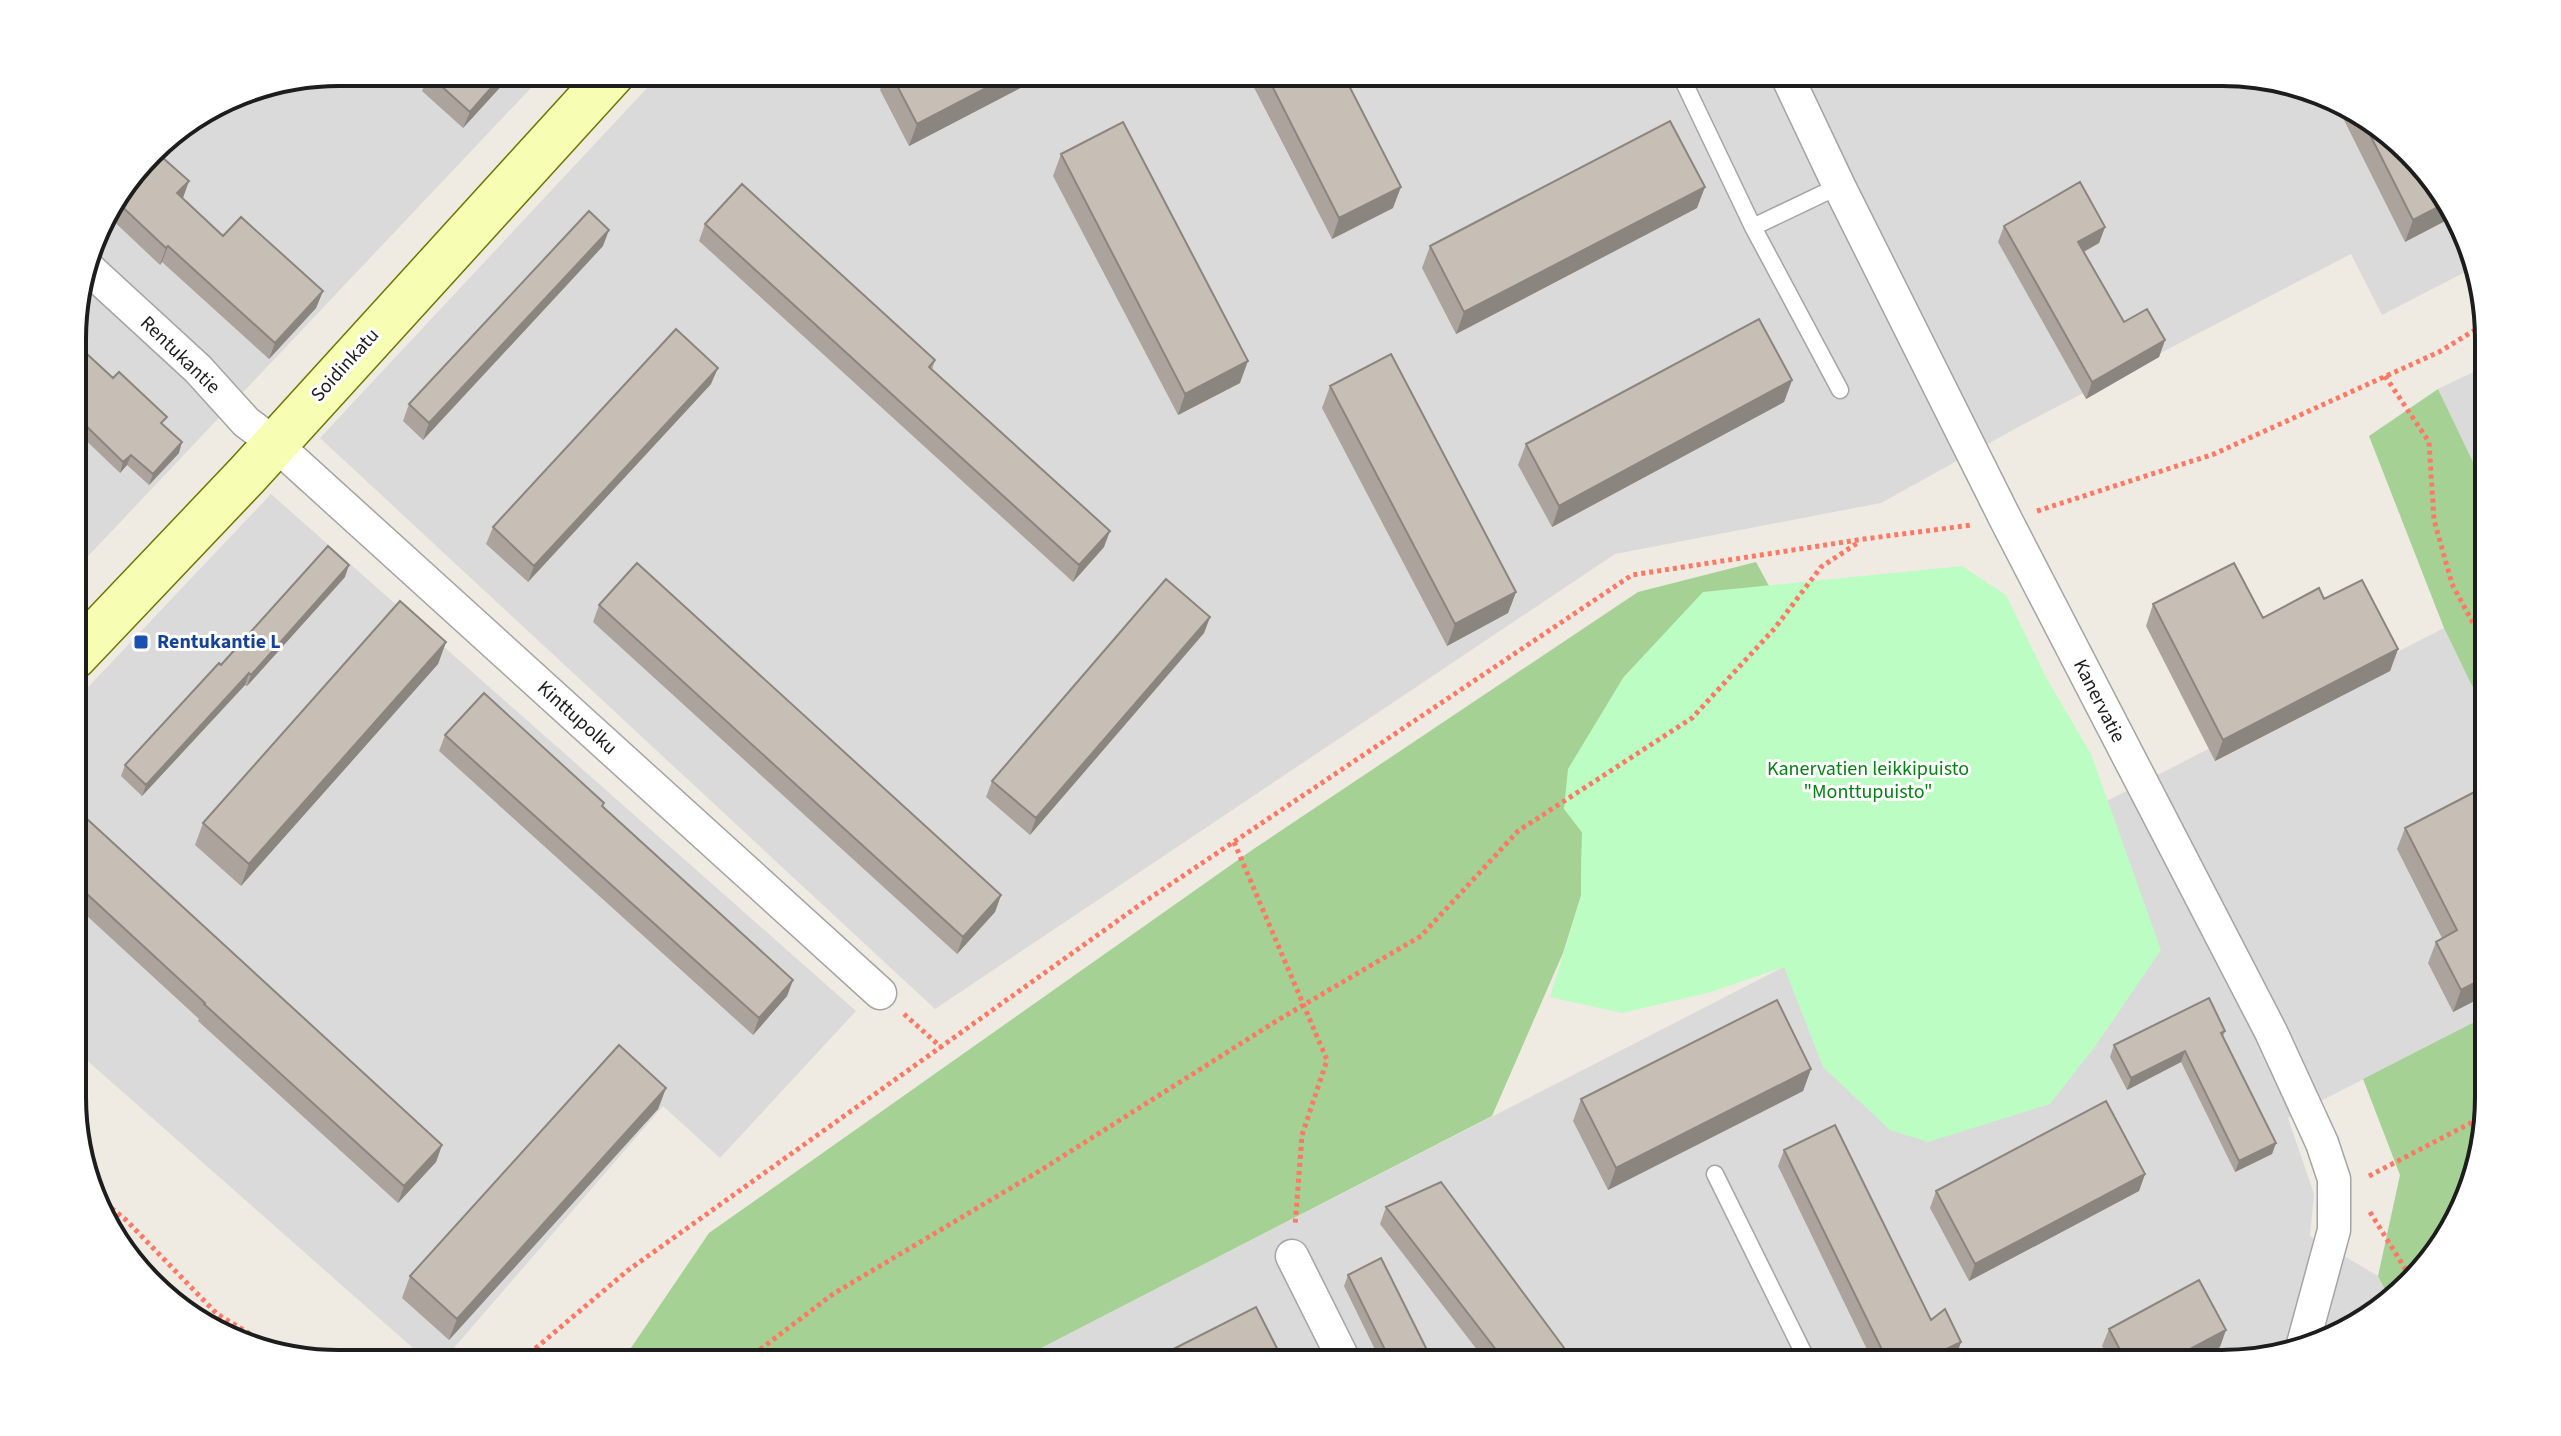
<svg xmlns="http://www.w3.org/2000/svg" width="2561" height="1436" font-family="'Source Sans 3',sans-serif">
  <style>
    .residential { fill: #dbdada }
    .forest { fill: #a5d195 }
    .park { fill: #bcfdc3 }
    .lines { fill: none; stroke-linecap: round; stroke-linejoin: round }
    .lane-casing { stroke: #a4a4a4; stroke-width: 19 }
    .street-casing { stroke: #a4a4a4; stroke-width: 35 }
    .secondary-casing { stroke: #687900; stroke-width: 47 }
    .path { stroke: #ff7864; stroke-width: 5; stroke-dasharray: 4 4; stroke-linecap: butt }
    .lane { stroke: #fff; stroke-width: 16 }
    .street { stroke: #fff; stroke-width: 32 }
    .secondary { stroke: #f7fdb2; stroke-width: 44 }
    .wall { fill: #aba39c }
    .shaded-wall { fill: #8b857f }
    .building { fill: #c7beb5; stroke: #8b857f; stroke-width: 2 }
    .transit-dot { fill: #1a4fb4; stroke: #fff; stroke-width: 3 }
    .labels { text-anchor: middle; dominant-baseline: central; stroke-width: 6; stroke-linejoin: round; paint-order: stroke }
    .street-label { font-size: 20px; fill: #1d1d1d; stroke: #fff }
    .transit-label { font-size: 20px; font-weight: bold; fill: #164399; stroke: #fff; text-anchor: start }
    .park-label { font-size: 20px; fill: #058213; stroke: #fff }
    .rim { fill: none; stroke: #1d1d1d; stroke-width: 4 }
  </style>
  <rect width="100%" height="100%" fill="#efebe2"/>
  <!-- residential -->
  <path class="residential" d="M339 72H546L74 571V304L100 220 163 139 237 92Z
    M662 72H2223L2355 108 2444 191 2471 269 2382 315 2351 254 2022 425 1881 503 1615 554 935 1009 320 438Z
    M2488 365V493L2438 389Z
    M271 494 856 1011 720 1158 663 1106 440 1364H431L74 1049V702Z
    M2444 628 2488 719V1015L2288 1118 2314 1194 2310 1236 2378 1276 2388 1296 2356 1328 2239 1363 1010 1364Z"/>
  <!-- forest -->
  <path class="forest" d="M2438 389 2488 493V719L2444 628 2369 436Z
    M1756 562 1769 586 1703 593 1623 678 1564 808 1582 832 1581 896 1563 953 1492 1116 1010 1364H620L709 1233 1255 848 1638 592Z
    M2488 1015V1114L2453 1230 2388 1296 2378 1276 2400 1175 2363 1079Z"/>
  <!-- park -->
  <path class="park" d="M1962 566 2006 595 2047 679 2091 754 2161 950 2096 1045 2050 1104 1928 1142 1890 1130 1823 1067 1784 967 1711 992 1622 1013 1550 997 1581 896 1582 832 1564 809 1568 769 1623 678 1703 592Z"/>
  <g class="lines">
    <defs>
      <path id="lane" d="M1679 72 1753 227 1840 390
        M1753 227 1839 186
        M1715 1174 1809 1364"/>
      <path id="street" d="M1785 72 1839 186 2006 520 2271 1032 2322 1143 2334 1179V1230L2303 1344
        M86 266 198 369 246 422 274 443 880 993
        M1292 1256 1346 1364"/>
      <path id="secondary" d="M74 657 247 475 614 72"/>
    </defs>
    <!-- lane casing -->
    <use href="#lane" class="lane-casing"/>
    <!-- street casing -->
    <use href="#street" class="street-casing"/>
    <!-- secondary casing -->
    <use href="#secondary" class="secondary-casing"/>
    <!-- path -->
    <path class="path" d="M2385 376 2429 442 2434 520 2452 584 2488 651
      M2037 511 2214 454 2439 352 2488 322
      M1234 842 1327 1060 1302 1135 1295 1226
      M904 1014 942 1048
      M2369 1176 2488 1114
      M99 1198 126 1220 217 1314 270 1346
      M2370 1212 2409 1275
      M517 1364 627 1271 1141 904 1632 575 1864 539 1972 525
      M741 1364 833 1294 1041 1170 1278 1020 1421 936 1518 831 1692 718 1775 628 1821 567 1859 542"/>
    <!-- lane -->
    <use href="#lane" class="lane"/>
    <!-- street -->
    <use href="#street" class="street"/>
    <!-- secondary -->
    <use href="#secondary" class="secondary"/>
  </g>
  <!-- wall -->
  <path class="wall" d="M430 72H514L463 128 422 91Z
    M887 72H1051L909 146 880 90Z
    M1246 72H1372L1348 84 1393 208 1332 239Z
    M2335 102 2355 108 2444 191 2405 242Z
    M154 150 183 198 223 236 323 291 316 308 269 359 162 262 160 265 105 213Z
    M1061 154 1240 383 1178 415 1053 176Z
    M1697 208 1456 334 1422 268 1430 246Z
    M705 224 935 360 932 370 1104 547 1073 582 699 241Z
    M2004 226 2105 227 2099 243 2084 252 2124 322 2165 340 2159 357 2086 399 1998 242Z
    M603 246 423 440 403 421 409 404Z
    M74 342 164 425 179 453 149 485 127 465 120 473 74 429 76 418 74 417Z
    M1792 380 1784 402 1552 527 1518 465 1526 444Z
    M711 384 528 582 486 544 493 527Z
    M1330 386 1516 592 1508 613 1447 646 1322 408Z
    M345 577 247 686 245 685 142 796 121 776 125 765 221 665Z
    M2324 599 2398 649 2390 671 2215 761 2146 626 2153 604 2263 618Z
    M599 605 1001 895 995 912 957 954 593 622Z
    M1210 617 1204 633 1030 835 986 797 992 781Z
    M446 642 438 664 241 886 195 845 203 823Z
    M445 735 604 803 603 807 793 980 787 996 753 1035 439 751Z
    M2488 785V994L2453 1012 2428 963 2436 942 2442 938 2397 849 2405 828Z
    M74 807 442 1145 436 1162 398 1203 198 1021 199 1019 74 904Z
    M2225 1031 2223 1037 2276 1143 2272 1154 2235 1172 2181 1062 2127 1090 2110 1057 2114 1045Z
    M1811 1069 1803 1091 1608 1190 1573 1121 1581 1099Z
    M666 1088 658 1109 449 1340 402 1298 410 1276Z
    M1784 1150 1931 1320 1961 1342 1955 1358 1944 1364H1874L1778 1166Z
    M2145 1174 2139 1191 1969 1281 1930 1208 1936 1191Z
    M1386 1207 1576 1364H1488L1380 1224Z
    M1348 1275 1434 1364H1382L1344 1286Z
    M2109 1329 2220 1347 2189 1363H2112L2102 1346Z"/>
  <!-- shaded-wall -->
  <path class="shaded-wall" d="M505 72H514L463 128 470 112Z
    M1017 72H1051L909 146 917 124Z
    M1340 72H1372L1334 91Z
    M189 181 183 198 177 193Z
    M1401 187 1393 208 1332 239 1339 218Z
    M1705 187 1697 208 1456 334 1464 312Z
    M2448 202 2453 217 2405 242 2413 220Z
    M2105 227 2099 243 2072 258 2078 242Z
    M609 230 603 246 423 440 429 423Z
    M168 246 162 262 160 265 166 248Z
    M323 291 316 308 269 359 275 343Z
    M2165 340 2159 357 2086 399 2092 382Z
    M1248 361 1240 383 1178 415 1185 394Z
    M718 368 711 384 528 582 534 566Z
    M1792 380 1784 402 1552 527 1559 506Z
    M182 442 179 453 149 485 153 474Z
    M131 455 127 465 120 473 123 462Z
    M1110 531 1104 547 1073 582 1079 565Z
    M349 565 345 577 247 686 251 675Z
    M1516 592 1508 613 1447 646 1455 624Z
    M1210 617 1204 633 1030 835 1036 818Z
    M446 642 438 664 241 886 249 864Z
    M2398 649 2390 671 2215 761 2223 740Z
    M249 673 245 685 142 796 146 785Z
    M1001 895 995 912 957 954 963 937Z
    M2488 976V994L2453 1012 2461 990Z
    M793 980 787 996 753 1035 759 1018Z
    M2185 1051 2181 1062 2127 1090 2131 1078Z
    M1811 1069 1803 1091 1608 1190 1616 1168Z
    M666 1088 658 1109 449 1340 457 1319Z
    M2276 1143 2272 1154 2235 1172 2239 1161Z
    M442 1145 436 1162 398 1203 404 1186Z
    M2145 1174 2139 1191 1969 1281 1975 1264Z
    M2226 1330 2220 1347 2189 1363H2164Z
    M1961 1342 1955 1358 1944 1364H1920V1362Z"/>
  <!-- building -->
  <path class="building" d="M430 72H505L470 112 428 74Z
    M890 72H1017L917 124Z
    M1265 72H1342L1401 187 1339 218Z
    M2357 109 2444 191 2448 202 2413 220Z
    M1670 121 1705 187 1464 312 1430 246Z
    M1123 122 1248 361 1185 394 1061 154Z
    M154 150 189 181 177 193 223 236 241 217 323 291 275 343 168 246 166 248 115 200Z
    M2080 182 2105 227 2078 242 2124 322 2147 309 2165 340 2092 382 2004 226Z
    M742 184 935 360 929 367 1110 531 1079 565 705 224Z
    M589 211 609 230 429 423 409 404Z
    M1759 319 1792 380 1559 506 1526 444Z
    M676 329 718 368 534 566 493 527Z
    M74 342 113 378 119 372 167 417 161 423 182 442 153 474 131 455 123 462 76 416 82 410 74 402Z
    M1391 354 1516 592 1455 624 1330 386Z
    M328 546 349 565 251 675 249 673 146 785 125 765 219 663 221 665Z
    M637 563 1001 895 963 937 599 605Z
    M2234 563 2263 618 2319 588 2324 599 2362 580 2398 649 2223 740 2153 604Z
    M1166 579 1210 617 1036 818 992 781Z
    M400 601 446 642 249 864 203 823Z
    M484 693 604 803 602 806 793 980 759 1018 445 735Z
    M2488 785V976L2461 990 2436 942 2457 930 2405 828Z
    M74 807 442 1145 404 1186 204 1004 205 1003 74 882Z
    M2209 998 2225 1031 2221 1033 2276 1143 2239 1161 2185 1051 2131 1078 2114 1045Z
    M1777 1000 1811 1069 1616 1168 1581 1099Z
    M619 1045 666 1088 457 1319 410 1276Z
    M2106 1101 2145 1174 1975 1264 1936 1191Z
    M1835 1125 1931 1320 1945 1309 1961 1342 1920 1362 1921 1364H1889L1784 1150Z
    M1441 1182 1576 1364H1507L1386 1207Z
    M1381 1258 1434 1364H1392L1348 1275Z
    M2199 1280 2226 1330 2164 1363H2127L2109 1329Z
    M1256 1307 1284 1362 1280 1364H1144Z"/>
  <!-- markers -->
  <rect class="transit-dot" x="133" y="634" width="16" height="16" rx="4"/>
  <g class="labels">
    <!-- street labels -->
    <g class="street-label">
      <text transform="translate(180 355) rotate(44)">Rentukantie</text>
      <text transform="translate(345 365) rotate(-48)">Soidinkatu</text>
      <text transform="translate(2099 701) rotate(63)">Kanervatie</text>
      <text transform="translate(577 718) rotate(42)">Kinttupolku</text>
    </g>
    <!-- transit labels -->
    <g class="transit-label">
      <text x="157" y="642">Rentukantie L</text>
    </g>
    <!-- park labels -->
    <g class="park-label">
      <text x="1868" y="769">Kanervatien leikkipuisto<tspan x="1868" dy="23">"Monttupuisto"</tspan></text>
    </g>
  </g>
  <!-- crop -->
  <path d="M0 0H2561V1436H0ZM339 86H2222A253 253 0 0 1 2475 339V1097A253 253 0 0 1 2222 1350H339A253 253 0 0 1 86 1097V339A253 253 0 0 1 339 86Z" fill="#fff" fill-rule="evenodd"/>
  <path class="rim" d="M339 86H2222A253 253 0 0 1 2475 339V1097A253 253 0 0 1 2222 1350H339A253 253 0 0 1 86 1097V339A253 253 0 0 1 339 86Z"/>
</svg>
